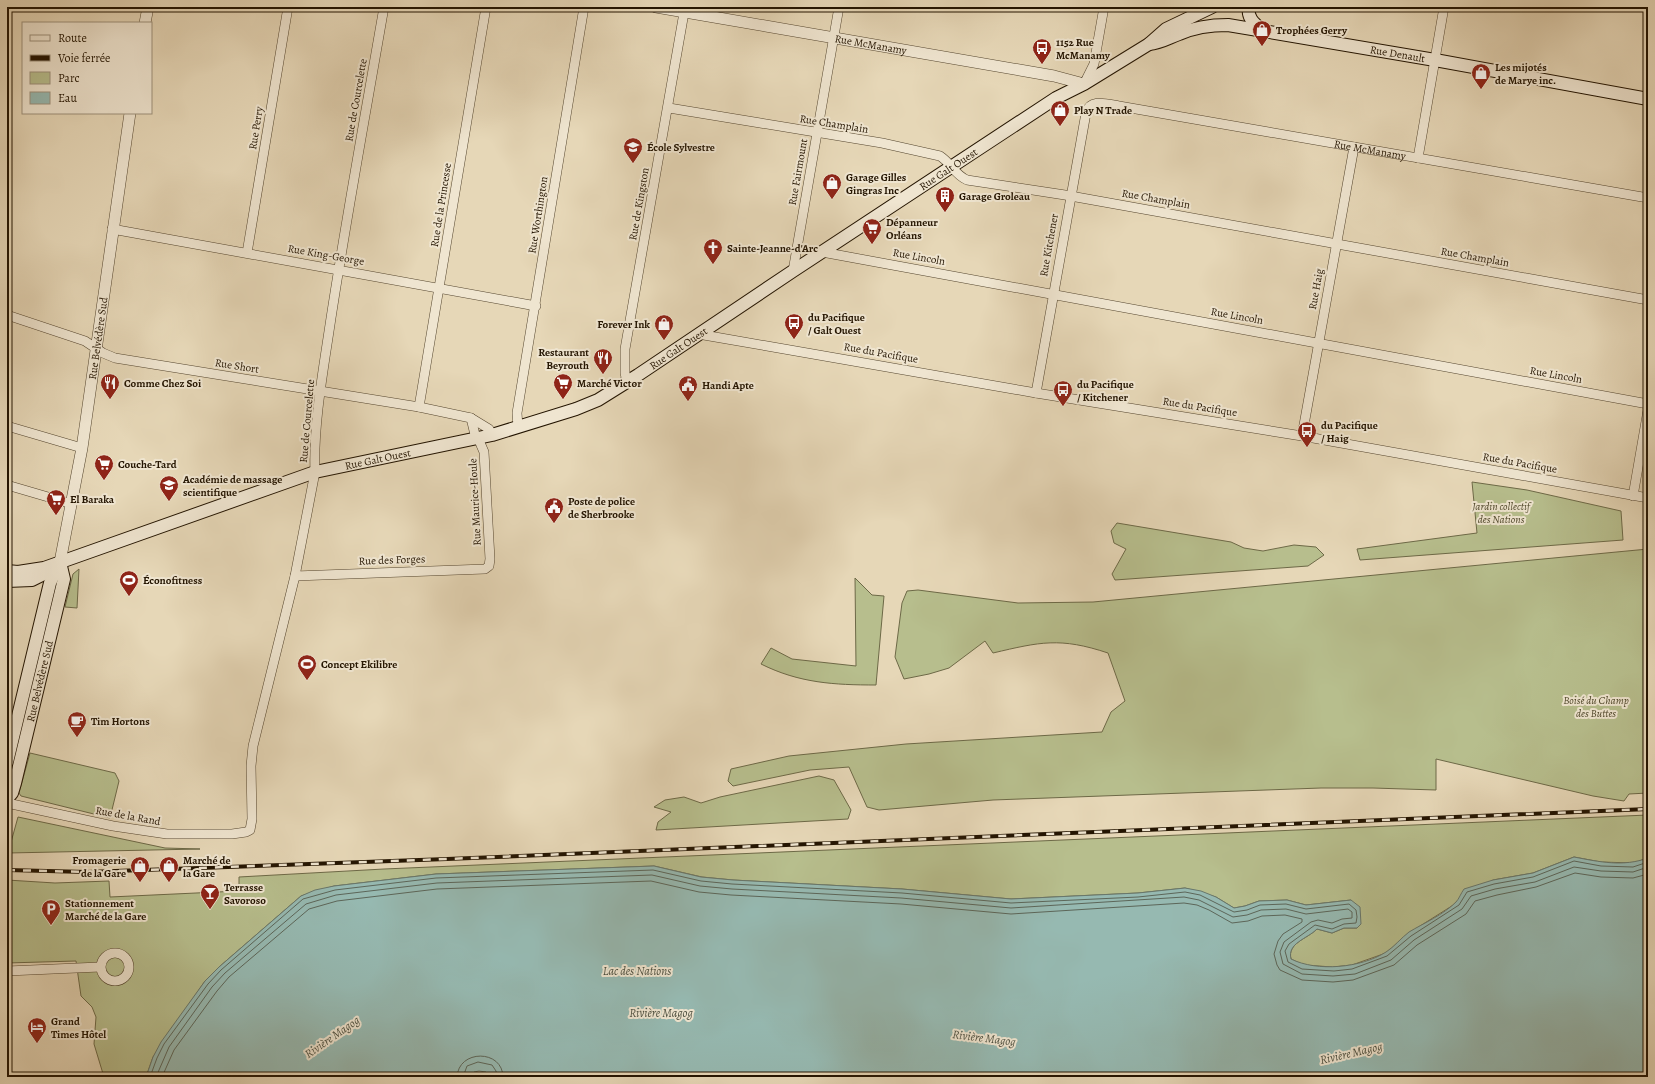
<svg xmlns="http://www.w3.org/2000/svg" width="1655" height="1084" font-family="Alegreya,serif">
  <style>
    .green { fill: #b7be8d; stroke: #6d6947 }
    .water { fill: #96b9b1; stroke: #68776b }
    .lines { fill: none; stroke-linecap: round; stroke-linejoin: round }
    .shore { stroke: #5c6659; stroke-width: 1 }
    .minor-casing { stroke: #54452e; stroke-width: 10 }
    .tertiary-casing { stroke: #54452e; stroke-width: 12 }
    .secondary-casing { stroke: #231401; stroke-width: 14 }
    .minor { stroke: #efe5d0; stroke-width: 9 }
    .tertiary { stroke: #efe5d0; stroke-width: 11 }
    .secondary { stroke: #efe5d0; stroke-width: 12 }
    .rail-casing { stroke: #231401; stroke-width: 4 }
    .rail { stroke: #efe5d0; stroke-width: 2.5; stroke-dasharray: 8; stroke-linecap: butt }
    .labels { text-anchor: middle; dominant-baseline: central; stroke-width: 4; stroke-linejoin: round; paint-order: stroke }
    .poi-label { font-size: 11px; font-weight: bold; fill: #231401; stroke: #efe5d0; text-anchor: start }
    .street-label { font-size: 11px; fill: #231401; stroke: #efe5d0 }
    .park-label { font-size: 11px; font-style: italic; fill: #4f472b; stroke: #efe5d0 }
    .water-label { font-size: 12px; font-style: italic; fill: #4b4e3f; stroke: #efe5d0 }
  </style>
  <rect width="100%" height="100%" fill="#e6d7b7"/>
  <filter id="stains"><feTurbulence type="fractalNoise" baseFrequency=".005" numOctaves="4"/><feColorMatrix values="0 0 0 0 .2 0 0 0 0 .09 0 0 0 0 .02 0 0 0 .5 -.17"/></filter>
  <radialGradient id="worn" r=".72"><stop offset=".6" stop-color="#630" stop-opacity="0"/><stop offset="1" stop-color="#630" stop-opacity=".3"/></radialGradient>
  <!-- green -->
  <path class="green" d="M1472 482 1527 490 1621 511 1623 540 1360 560 1357 549 1477 533Z
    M1117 523 1231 542 1244 548 1263 551 1294 545 1316 547 1324 555 1308 566 1115 580 1112 574 1126 549 1114 543 1111 531Z
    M1648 549V793L1629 794 1624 801 1593 796 1436 759V790L1373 788H1321L993 800 879 810 867 807 849 767 810 770 733 786 728 781 731 769 789 756 906 744 1102 732 1111 712 1125 701 1108 653C1060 637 1040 642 993 653L985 641 949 668 929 674 904 679 895 657 902 603 907 591 918 590 1018 603 1093 602Z
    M79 569 77 608 65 607 73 574Z
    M855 578 872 595 884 596 876 685C834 685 799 683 761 664L771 648 792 659 856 666Z
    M30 753 115 773 119 781 110 818 21 796 19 793Z
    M819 776 834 780 851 810 848 819 656 830 658 822 671 812 654 807 665 800 684 797 701 803 720 797Z
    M1648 815V858L1633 863 1601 862 1574 857 1533 873 1493 880 1409 933 1386 953 1352 965 1333 967 1303 965 1291 959C1287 943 1307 939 1317 929L1332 933 1344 928H1357L1351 900 1306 905 1287 900 1259 901 1245 906 1234 908 1216 897 1185 888 1138 893 1011 899 902 889 733 880 702 877 654 866 436 874 334 886 301 896 219 967 205 981 153 1057 146 1077H104L94 1044 96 1017 92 1007 81 996 76 961 7 963V880L55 883 109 881 110 897 239 891V877L384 869Z
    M18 817 165 848 200 849 8 853Z"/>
  <!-- water -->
  <path class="water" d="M1574 857C1600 862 1623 867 1648 858V1077H489L486 1072 479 1071 474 1072 472 1075 458 1077H146L153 1057 161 1042 205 981 219 967 301 896 315 890 334 886 436 874 654 866 701 877 733 880 902 889 1011 899 1138 893 1185 888 1201 891 1216 897 1234 908 1245 906 1259 901 1287 900 1306 905 1351 900 1360 907 1361 924 1357 928H1344L1332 933 1317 929C1307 939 1287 943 1291 959 1317 972 1361 968 1386 952 1394 947 1401 938 1409 932 1424 923 1443 915 1456 902 1459 899 1461 893 1464 889L1493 880 1533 873Z"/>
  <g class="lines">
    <!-- shore -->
    <path class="shore" d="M150 1077 157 1058 164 1044 208 984 221 970 303 899 335 890 436 878 653 870 701 881 732 884 902 893 1011 903 1138 897 1185 892 1200 895 1234 912 1247 910 1260 905 1286 904 1306 909 1349 904 1356 910 1357 917 1356 923 1344 924 1332 929 1315 925 1289 944 1285 951 1288 962 1302 969 1334 971 1352 969 1387 956 1411 936 1459 905 1467 892 1494 884 1533 877 1574 861 1601 866 1633 867 1648 862
      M156 1077 169 1047 212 987 225 973 306 904 336 895 437 883 652 875 700 886 732 889 901 898 1011 908 1184 897 1199 900 1233 917 1247 915 1261 910 1286 909 1306 914 1348 909 1352 912V918L1342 919 1332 923 1318 920 1311 922 1284 942 1280 952 1283 964 1302 974 1333 976 1355 974 1391 960 1414 940 1462 909 1471 896 1495 889 1535 882 1574 867 1601 871 1633 872 1648 867
      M162 1077 174 1050 217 991 229 977 309 909 337 901 437 889 651 881 699 892 731 895 901 904 1011 914 1184 903 1197 905 1209 910 1232 923 1248 921 1262 916 1285 915 1302 919V922L1283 934 1278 941 1274 954 1277 965 1280 970 1302 980 1333 982 1353 980 1394 965 1417 945 1466 914 1475 901 1497 895 1536 887 1575 873 1601 877 1633 878 1648 874
      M457 1077C458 1049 503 1049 503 1077
      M463 1077 467 1066 478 1062 492 1065 496 1071 497 1077"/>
    <defs>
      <g id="minor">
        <path d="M1084 84 1094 64 1104 7"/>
        <path d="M669 108 882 143 940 156C951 163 955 175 967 180L1065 195 1648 300"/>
        <path d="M1418 158 1444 7"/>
        <path d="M112 229 536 306"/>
        <path d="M822 252 1648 404"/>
        <path d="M247 253 288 7"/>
        <path d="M793 271 839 7"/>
        <path d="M7 315 85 341 103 353 115 358 419 407 471 418 489 429 492 435"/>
        <path d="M698 334 1036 393 1302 436 1648 498"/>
        <path d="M627 382 625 373V349L685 7"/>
        <path id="s1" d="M1036 393 1086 113C1090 98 1107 104 1119 106L1648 198"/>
        <path d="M419 407 486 7"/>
        <path d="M471 418 476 439"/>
        <path d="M7 426 82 448"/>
        <path d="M518 427 517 413 584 7"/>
        <path d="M1302 436 1354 147"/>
        <path d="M7 485 72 504"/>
        <path d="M1633 496 1648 410"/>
        <path d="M295 576 485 569 489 566 490 559 484 452 478 438"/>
        <path d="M7 803 113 826 167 834H232L246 832 250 830 252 819 251 766 253 746 295 576 315 472C313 424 324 366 331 318 347 214 366 111 384 7"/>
        <circle cx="115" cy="967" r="14"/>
        <path d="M7 971 100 967"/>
      </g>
      <g id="tertiary">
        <path id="s2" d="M656 7 1054 76 1084 84"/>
        <path d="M145 23 148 7"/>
        <path id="s3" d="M60 562 82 448 130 113"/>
      </g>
      <g id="secondary">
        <path d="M1249 7C1247 19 1255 24 1263 31"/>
        <path id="s4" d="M1149 44C1161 43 1168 38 1179 34 1195 27 1210 25 1228 25L1435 60 1648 99"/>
        <path id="s5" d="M7 571 18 572 44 568 315 472 492 435 576 409 598 400 638 375 793 271 1056 98 1084 84 1149 44 1166 29 1212 7"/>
        <path d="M7 581 32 580 48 572"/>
        <path d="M7 762 50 583 60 562"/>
        <path id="s6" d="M7 799 12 793 15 783 64 579 60 562"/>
      </g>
    </defs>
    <!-- minor casing -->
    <use href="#minor" class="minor-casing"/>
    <!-- tertiary casing -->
    <use href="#tertiary" class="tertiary-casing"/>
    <!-- secondary casing -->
    <use href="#secondary" class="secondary-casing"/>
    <!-- minor -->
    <use href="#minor" class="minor"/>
    <!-- tertiary -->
    <use href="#tertiary" class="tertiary"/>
    <!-- secondary -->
    <use href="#secondary" class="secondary"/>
    <defs>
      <path id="rail" d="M7 870 87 872 447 859 1648 809"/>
    </defs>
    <!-- rail casing -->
    <use href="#rail" class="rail-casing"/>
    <!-- rail -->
    <use href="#rail" class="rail"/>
  </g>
  <!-- icons -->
  <defs>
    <symbol id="shop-pin" viewBox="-11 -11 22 30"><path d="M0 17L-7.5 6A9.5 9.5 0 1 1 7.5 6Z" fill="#8f2418" stroke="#efe5d0"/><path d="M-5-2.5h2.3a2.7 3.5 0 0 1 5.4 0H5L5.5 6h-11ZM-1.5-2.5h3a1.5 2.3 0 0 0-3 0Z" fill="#fff"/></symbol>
    <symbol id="bus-pin" viewBox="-11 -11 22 30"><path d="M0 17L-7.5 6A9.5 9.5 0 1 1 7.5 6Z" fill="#8f2418" stroke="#efe5d0"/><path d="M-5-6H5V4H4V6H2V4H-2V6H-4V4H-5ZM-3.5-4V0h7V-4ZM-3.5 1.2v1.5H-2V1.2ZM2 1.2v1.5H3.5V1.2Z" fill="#fff"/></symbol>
    <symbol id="school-pin" viewBox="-11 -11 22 30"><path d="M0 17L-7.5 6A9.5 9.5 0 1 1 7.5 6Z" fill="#8f2418" stroke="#efe5d0"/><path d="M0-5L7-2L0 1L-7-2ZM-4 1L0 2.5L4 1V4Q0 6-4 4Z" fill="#fff"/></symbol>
    <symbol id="building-pin" viewBox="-11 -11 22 30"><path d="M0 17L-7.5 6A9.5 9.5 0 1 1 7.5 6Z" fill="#8f2418" stroke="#efe5d0"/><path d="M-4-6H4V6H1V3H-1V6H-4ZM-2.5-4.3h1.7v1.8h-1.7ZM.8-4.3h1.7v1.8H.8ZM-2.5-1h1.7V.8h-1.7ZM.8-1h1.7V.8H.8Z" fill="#fff"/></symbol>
    <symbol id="supermarket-pin" viewBox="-11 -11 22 30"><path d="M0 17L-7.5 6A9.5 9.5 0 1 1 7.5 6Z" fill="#8f2418" stroke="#efe5d0"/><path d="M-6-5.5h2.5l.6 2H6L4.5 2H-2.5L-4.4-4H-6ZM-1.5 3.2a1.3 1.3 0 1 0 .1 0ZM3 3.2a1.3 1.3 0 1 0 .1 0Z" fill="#fff"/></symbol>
    <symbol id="church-pin" viewBox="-11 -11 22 30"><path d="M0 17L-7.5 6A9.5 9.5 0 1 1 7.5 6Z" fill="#8f2418" stroke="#efe5d0"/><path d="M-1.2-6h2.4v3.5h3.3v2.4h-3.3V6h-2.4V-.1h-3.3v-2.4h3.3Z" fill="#fff"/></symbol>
    <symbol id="restaurant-pin" viewBox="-11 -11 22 30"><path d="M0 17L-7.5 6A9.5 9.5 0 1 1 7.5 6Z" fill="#8f2418" stroke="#efe5d0"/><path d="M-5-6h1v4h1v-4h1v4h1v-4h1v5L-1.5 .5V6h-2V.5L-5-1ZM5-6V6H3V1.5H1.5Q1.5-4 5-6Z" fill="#fff"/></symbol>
    <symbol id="civic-pin" viewBox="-11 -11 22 30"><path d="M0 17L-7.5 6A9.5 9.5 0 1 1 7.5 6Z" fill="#8f2418" stroke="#efe5d0"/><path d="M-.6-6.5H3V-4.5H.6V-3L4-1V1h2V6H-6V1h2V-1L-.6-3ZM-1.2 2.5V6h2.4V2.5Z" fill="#fff"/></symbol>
    <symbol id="stadium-pin" viewBox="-11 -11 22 30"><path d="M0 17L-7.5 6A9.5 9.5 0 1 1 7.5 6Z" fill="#8f2418" stroke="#efe5d0"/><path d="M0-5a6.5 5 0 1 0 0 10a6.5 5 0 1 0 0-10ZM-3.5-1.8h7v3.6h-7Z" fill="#fff"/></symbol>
    <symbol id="cafe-pin" viewBox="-11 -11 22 30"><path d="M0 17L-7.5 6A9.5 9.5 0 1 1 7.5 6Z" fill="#8f2418" stroke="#efe5d0"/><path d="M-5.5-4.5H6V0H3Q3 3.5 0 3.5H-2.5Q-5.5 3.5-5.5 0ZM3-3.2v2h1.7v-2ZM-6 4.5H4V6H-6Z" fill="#fff"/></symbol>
    <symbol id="bar-pin" viewBox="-11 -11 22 30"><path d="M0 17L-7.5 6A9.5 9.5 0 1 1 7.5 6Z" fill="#8f2418" stroke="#efe5d0"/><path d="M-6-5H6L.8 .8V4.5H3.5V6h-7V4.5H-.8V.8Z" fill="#fff"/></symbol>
    <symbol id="parking-pin" viewBox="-11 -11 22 30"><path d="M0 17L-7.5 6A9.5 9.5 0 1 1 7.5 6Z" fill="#8f2418" stroke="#efe5d0"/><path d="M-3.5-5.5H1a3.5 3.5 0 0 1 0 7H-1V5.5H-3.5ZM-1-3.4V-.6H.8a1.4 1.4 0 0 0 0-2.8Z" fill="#fff"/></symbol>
    <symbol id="hotel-pin" viewBox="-11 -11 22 30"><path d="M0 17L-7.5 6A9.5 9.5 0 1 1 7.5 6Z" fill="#8f2418" stroke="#efe5d0"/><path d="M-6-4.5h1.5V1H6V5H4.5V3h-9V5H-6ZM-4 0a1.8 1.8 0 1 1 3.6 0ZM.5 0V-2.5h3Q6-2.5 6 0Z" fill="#fff"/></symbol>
  </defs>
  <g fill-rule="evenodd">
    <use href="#shop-pin" x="1251" y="19" width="22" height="30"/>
    <use href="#bus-pin" x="1031" y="37" width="22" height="30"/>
    <use href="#shop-pin" x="1470" y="62" width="22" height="30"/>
    <use href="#shop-pin" x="1049" y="99" width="22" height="30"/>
    <use href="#school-pin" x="622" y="136" width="22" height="30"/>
    <use href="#shop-pin" x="821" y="172" width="22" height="30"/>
    <use href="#building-pin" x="934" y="185" width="22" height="30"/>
    <use href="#supermarket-pin" x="861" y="217" width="22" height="30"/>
    <use href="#church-pin" x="702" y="237" width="22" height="30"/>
    <use href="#bus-pin" x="783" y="312" width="22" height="30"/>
    <use href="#shop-pin" x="653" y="313" width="22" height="30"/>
    <use href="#restaurant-pin" x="592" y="347" width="22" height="30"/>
    <use href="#restaurant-pin" x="99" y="372" width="22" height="30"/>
    <use href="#supermarket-pin" x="552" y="372" width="22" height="30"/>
    <use href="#civic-pin" x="677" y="374" width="22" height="30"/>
    <use href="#bus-pin" x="1052" y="379" width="22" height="30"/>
    <use href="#bus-pin" x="1296" y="420" width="22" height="30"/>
    <use href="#supermarket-pin" x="93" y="453" width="22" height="30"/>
    <use href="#school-pin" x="158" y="474" width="22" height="30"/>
    <use href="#supermarket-pin" x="45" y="488" width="22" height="30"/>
    <use href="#civic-pin" x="543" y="496" width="22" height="30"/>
    <use href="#stadium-pin" x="118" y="569" width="22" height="30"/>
    <use href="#stadium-pin" x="296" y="653" width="22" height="30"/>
    <use href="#cafe-pin" x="66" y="710" width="22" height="30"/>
    <use href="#shop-pin" x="129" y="855" width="22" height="30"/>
    <use href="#shop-pin" x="158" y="855" width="22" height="30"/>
    <use href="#bar-pin" x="199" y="882" width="22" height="30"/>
    <use href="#parking-pin" x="40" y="898" width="22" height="30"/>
    <use href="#hotel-pin" x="26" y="1016" width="22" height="30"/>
  </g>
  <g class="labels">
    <!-- poi labels -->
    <g class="poi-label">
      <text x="1276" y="30">Trophées Gerry</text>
      <text x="1056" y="42">1152 Rue<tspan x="1056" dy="13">McManamy</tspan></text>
      <text x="1495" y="67">Les mijotés<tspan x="1495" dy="13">de Marye inc.</tspan></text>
      <text x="1074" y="110">Play N Trade</text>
      <text x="647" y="147">École Sylvestre</text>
      <text x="846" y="177">Garage Gilles<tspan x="846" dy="13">Gingras Inc</tspan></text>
      <text x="959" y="196">Garage Groleau</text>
      <text x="886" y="222">Dépanneur<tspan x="886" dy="13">Orléans</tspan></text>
      <text x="727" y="248">Sainte-Jeanne-d'Arc</text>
      <text x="808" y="317">du Pacifique<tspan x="808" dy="13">/ Galt Ouest</tspan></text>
      <text x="650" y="324" text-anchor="end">Forever Ink</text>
      <text x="589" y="352" text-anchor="end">Restaurant<tspan x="589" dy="13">Beyrouth</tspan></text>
      <text x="124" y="383">Comme Chez Soi</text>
      <text x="577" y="383">Marché Victor</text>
      <text x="1077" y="384">du Pacifique<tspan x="1077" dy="13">/ Kitchener</tspan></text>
      <text x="702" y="385">Handi Apte</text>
      <text x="1321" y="425">du Pacifique<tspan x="1321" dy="13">/ Haig</tspan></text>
      <text x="118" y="464">Couche-Tard</text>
      <text x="183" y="479">Académie de massage<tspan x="183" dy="13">scientifique</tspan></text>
      <text x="70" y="499">El Baraka</text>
      <text x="568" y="501">Poste de police<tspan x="568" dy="13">de Sherbrooke</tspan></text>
      <text x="143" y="580">Éconofitness</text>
      <text x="321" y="664">Concept Ekilibre</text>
      <text x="91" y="721">Tim Hortons</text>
      <text x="126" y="860" text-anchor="end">Fromagerie<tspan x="126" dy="13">de la Gare</tspan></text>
      <text x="183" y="860">Marché de<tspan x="183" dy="13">la Gare</tspan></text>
      <text x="224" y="887">Terrasse<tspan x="224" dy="13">Savoroso</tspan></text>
      <text x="65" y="903">Stationnement<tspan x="65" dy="13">Marché de la Gare</tspan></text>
      <text x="51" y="1021">Grand<tspan x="51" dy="13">Times Hôtel</tspan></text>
    </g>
    <!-- street labels -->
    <g class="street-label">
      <text stroke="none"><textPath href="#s2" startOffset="218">Rue McManamy</textPath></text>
      <text stroke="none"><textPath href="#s4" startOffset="254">Rue Denault</textPath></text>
      <text transform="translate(356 100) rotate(-80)">Rue de Courcelette</text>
      <text transform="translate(834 124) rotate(9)">Rue Champlain</text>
      <text transform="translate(256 128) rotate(-81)">Rue Perry</text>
      <text stroke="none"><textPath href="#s1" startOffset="577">Rue McManamy</textPath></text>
      <text stroke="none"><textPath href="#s5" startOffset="1037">Rue Galt Ouest</textPath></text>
      <text transform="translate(798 172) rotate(-80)">Rue Fairmount</text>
      <text transform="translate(1156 199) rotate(10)">Rue Champlain</text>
      <text transform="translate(639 204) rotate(-80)">Rue de Kingston</text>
      <text transform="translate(441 205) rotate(-81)">Rue de la Princesse</text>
      <text transform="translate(538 215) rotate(-81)">Rue Worthington</text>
      <text transform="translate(1049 245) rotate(-80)">Rue Kitchener</text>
      <text transform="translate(326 255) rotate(10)">Rue King-George</text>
      <text transform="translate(919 257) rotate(10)">Rue Lincoln</text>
      <text transform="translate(1475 257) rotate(10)">Rue Champlain</text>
      <text transform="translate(1316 289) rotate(-80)">Rue Haig</text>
      <text transform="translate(1237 316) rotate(10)">Rue Lincoln</text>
      <text stroke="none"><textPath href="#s3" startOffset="227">Rue Belvédère Sud</textPath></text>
      <text stroke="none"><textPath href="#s5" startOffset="713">Rue Galt Ouest</textPath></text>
      <text transform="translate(881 353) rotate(10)">Rue du Pacifique</text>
      <text transform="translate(237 366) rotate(9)">Rue Short</text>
      <text transform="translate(1556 375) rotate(10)">Rue Lincoln</text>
      <text transform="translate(1200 407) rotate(9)">Rue du Pacifique</text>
      <text transform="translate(307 421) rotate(-85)">Rue de Courcelette</text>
      <text stroke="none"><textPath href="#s5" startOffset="389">Rue Galt Ouest</textPath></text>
      <text transform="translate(1520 463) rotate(10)">Rue du Pacifique</text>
      <text transform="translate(475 502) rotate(-93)">Rue Maurice-Houle</text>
      <text transform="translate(392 560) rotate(-2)">Rue des Forges</text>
      <text stroke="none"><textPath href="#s6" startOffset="123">Rue Belvédère Sud</textPath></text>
      <text transform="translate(128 816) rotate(10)">Rue de la Rand</text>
    </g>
    <!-- park labels -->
    <g class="park-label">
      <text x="1501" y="506">Jardin collectif<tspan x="1501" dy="13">des Nations</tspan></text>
      <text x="1596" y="700">Boisé du Champ<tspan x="1596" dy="13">des Buttes</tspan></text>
    </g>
    <!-- water labels -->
    <g class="water-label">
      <text x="637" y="971">Lac des Nations</text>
      <text x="661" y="1013">Rivière Magog</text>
      <text transform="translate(332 1037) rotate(-35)">Rivière Magog</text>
      <text transform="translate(984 1038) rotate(7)">Rivière Magog</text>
      <text transform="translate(1351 1053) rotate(-13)">Rivière Magog</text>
    </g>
  </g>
  <!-- margin -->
  <rect width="1655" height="1084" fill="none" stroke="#e6d7b7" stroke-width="24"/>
  <rect x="8" y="8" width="1639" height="1068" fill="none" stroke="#231401" stroke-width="2"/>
  <rect x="12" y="12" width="1631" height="1060" fill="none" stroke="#231401"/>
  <!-- legend -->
  <rect x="22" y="22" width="130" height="92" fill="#efe5d0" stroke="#9d917d"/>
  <rect x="30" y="35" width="20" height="6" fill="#efe5d0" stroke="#9d917d"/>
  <text x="58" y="42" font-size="12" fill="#231401">Route</text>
  <rect x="30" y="55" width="20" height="6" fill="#231401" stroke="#9d917d"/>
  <text x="58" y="62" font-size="12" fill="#231401">Voie ferrée</text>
  <rect x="30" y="72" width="20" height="12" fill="#b7be8d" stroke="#9d917d"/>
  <text x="58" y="82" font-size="12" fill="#231401">Parc</text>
  <rect x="30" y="92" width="20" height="12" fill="#96b9b1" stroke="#9d917d"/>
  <text x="58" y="102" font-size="12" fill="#231401">Eau</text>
  <rect width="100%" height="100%" filter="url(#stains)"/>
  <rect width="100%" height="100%" fill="url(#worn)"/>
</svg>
